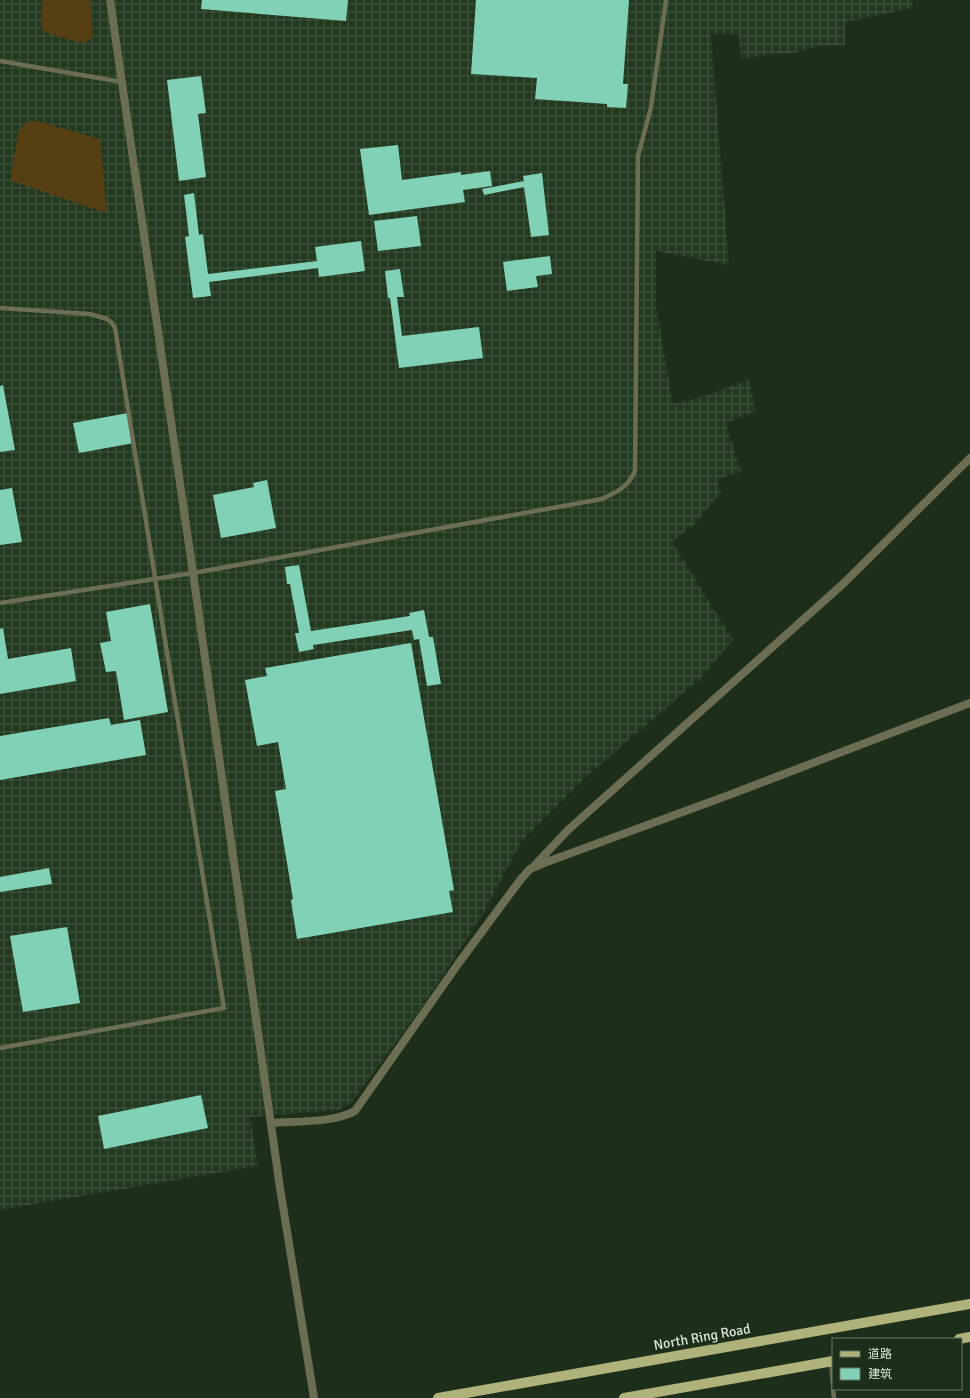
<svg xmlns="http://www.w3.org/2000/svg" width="970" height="1398" font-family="Signika,'Noto Sans SC',sans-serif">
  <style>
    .industrial { fill: url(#industrial-grid) }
    .grass { fill: #563f12 }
    .building { fill: #80d1b6 }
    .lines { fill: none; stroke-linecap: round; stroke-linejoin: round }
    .service { stroke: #6c6e53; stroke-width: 4.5 }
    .minor { stroke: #6c6e53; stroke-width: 8 }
    .tertiary { stroke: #6c6e53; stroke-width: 8 }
    .primary { stroke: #afb27a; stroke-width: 10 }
    .labels { text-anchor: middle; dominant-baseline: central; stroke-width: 4; stroke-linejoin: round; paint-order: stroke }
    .street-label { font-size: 14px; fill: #dbe7d9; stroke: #1d2f1a }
  </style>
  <defs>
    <pattern id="industrial-grid" width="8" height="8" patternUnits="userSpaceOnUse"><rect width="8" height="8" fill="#22391f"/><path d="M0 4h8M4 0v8" fill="none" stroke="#42563f"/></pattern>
  </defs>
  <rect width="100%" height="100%" fill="#1d2f1a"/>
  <!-- industrial -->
  <path class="industrial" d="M0 0H912L913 8 845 22V45L819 46 793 53 769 54 741 60 739 35 711 34 729 265 656 251V306L673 404 705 396 749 379 756 411 726 423 741 472 717 479 721 492 695 524 672 542 733 640 701 678 587 776 521 842 483 914 424 1004 351 1103 338 1110 250 1117 258 1166 0 1210Z"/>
  <!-- grass -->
  <path class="grass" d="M43 0H90L93 32 92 38 86 42 80 43 44 32C38 22 42 10 43 0Z
    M30 121H37L100 139 107 211 103 212 12 181 11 177 18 133 24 124Z"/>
  <!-- building -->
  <path class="building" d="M202 0H348L346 21 201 9Z
    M476 0H629L623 84H628L626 108 607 107V104L535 99 537 78 471 74Z
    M201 76 206 113 198 114 206 177 179 181 167 80Z
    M398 145 402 180 461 172V175L490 171 492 186 463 190 465 202 369 215 360 149Z
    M542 173 549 235 531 237 524 187 484 195 482 189 524 181 523 176Z
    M194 193 199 235 203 234 208 274 317 261 315 247 361 241 365 271 319 277 318 268 209 282 211 296 193 298 185 237 189 236 184 195Z
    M417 216 421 246 378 251 374 221Z
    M550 256 552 274 536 276 538 287 507 291 503 262Z
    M400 269 404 297H397L402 336 479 327 483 358 399 368 390 298H388L385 271Z
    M3 385 15 450 0 452V386Z
    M128 413 134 443 79 453 73 423Z
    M267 480 276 528 221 538 213 495 254 487 253 483Z
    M12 488 22 542 0 545V490Z
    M299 565 311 631 410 616 409 613 424 610 429 637H433L441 684 427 686 419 639 414 640 412 630 313 645 314 649 299 652 295 633H299L290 584H287L285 567Z
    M150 604 168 712 124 720 116 671 106 672 100 643 111 641 106 612Z
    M3 628 8 659 71 648 76 681 0 694V629Z
    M411 643 454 890 449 891 453 912 297 939 291 900 293 899 275 791 286 789 278 742 257 746 245 680 267 676 265 668Z
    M109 718 111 725 140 720 146 755 0 780V736Z
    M49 868 52 884 0 892V877Z
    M67 927 80 1003 23 1012 10 936Z
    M201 1095 208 1128 104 1149 98 1116Z"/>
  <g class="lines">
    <!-- service -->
    <path class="service" d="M0 61 122 82
      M0 308 90 314 107 319 112 323 115 328 224 1008 0 1048
      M0 603 193 573 602 499C618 491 627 488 635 471L638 156 651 107 666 0
      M831 1362 833 1385
      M833 1389 834 1398"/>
    <!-- minor -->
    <path class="minor" d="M534 866 568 830 844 583 970 458
      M271 1123C295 1121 334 1123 355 1111L458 964 521 879 530 869 544 863 729 795 970 703"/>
    <!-- tertiary -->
    <path class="tertiary" d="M110 0 193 573 280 1188 314 1398"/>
    <!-- primary -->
    <path class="primary" d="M959 1339 970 1337
      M438 1398 970 1304
      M624 1398 833 1361"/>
  </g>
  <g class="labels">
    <!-- street labels -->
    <g class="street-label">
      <text transform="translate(702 1337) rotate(-10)">North Ring Road</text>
    </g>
  </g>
  <!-- legend -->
  <rect x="832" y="1338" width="130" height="52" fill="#1d2f1a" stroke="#697966"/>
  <rect x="840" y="1351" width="20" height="6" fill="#afb27a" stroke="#697966"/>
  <text x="868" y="1358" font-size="12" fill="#dbe7d9">道路</text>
  <rect x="840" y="1368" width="20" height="12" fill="#80d1b6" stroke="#697966"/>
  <text x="868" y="1378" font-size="12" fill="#dbe7d9">建筑</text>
</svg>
